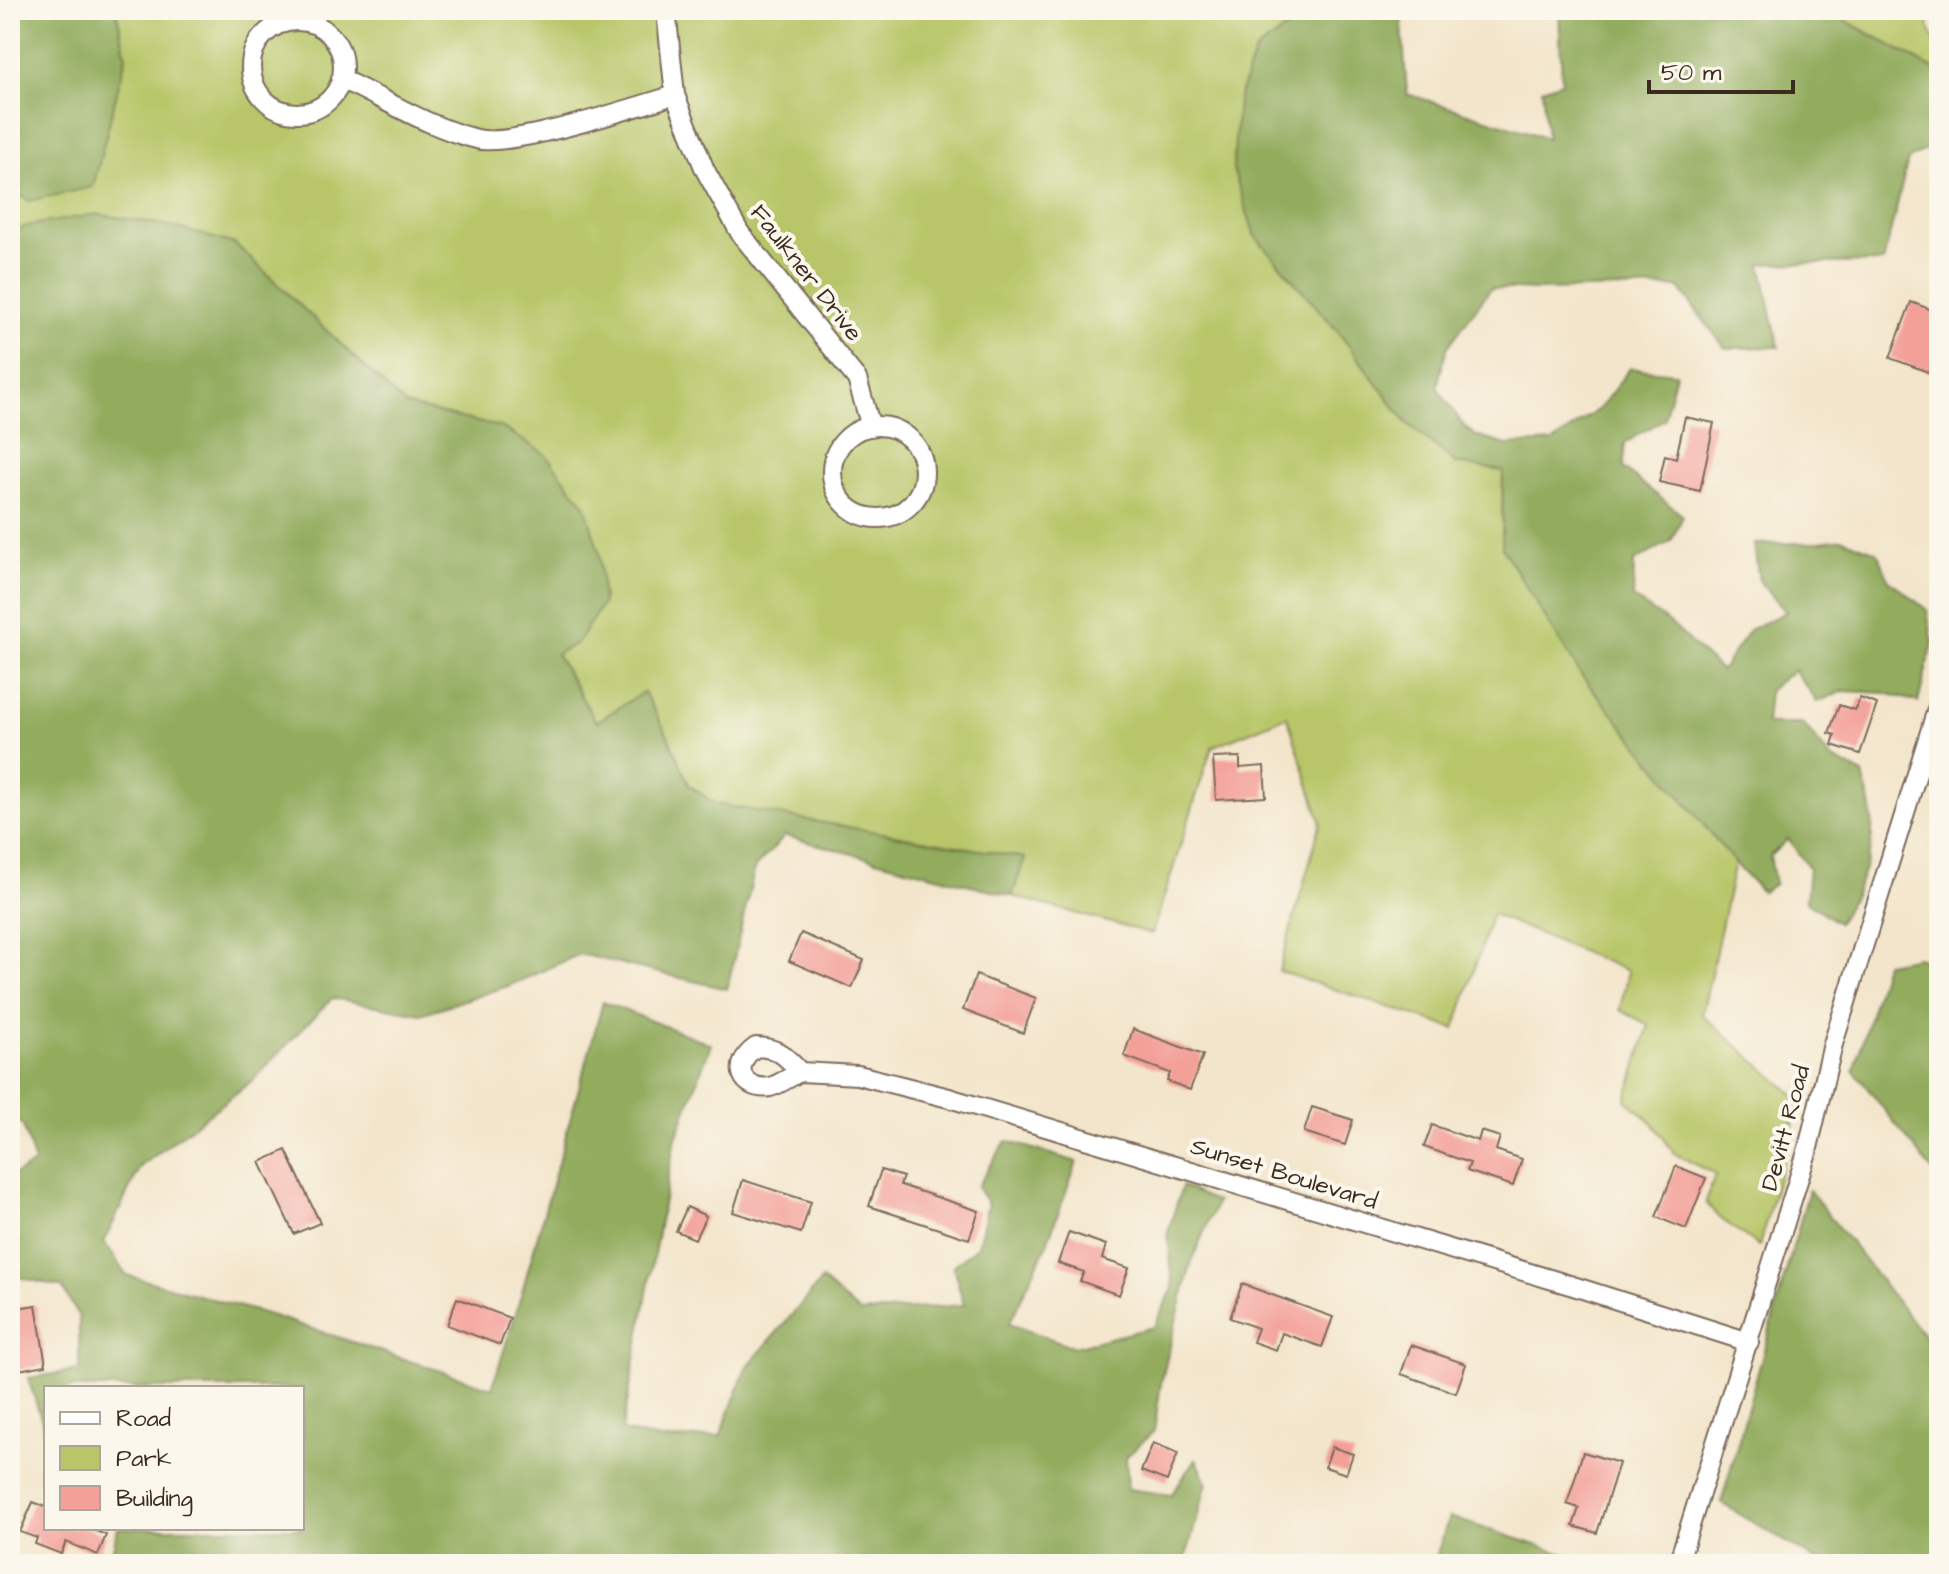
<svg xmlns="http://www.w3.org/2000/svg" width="1949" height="1574" font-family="'Architects Daughter',sans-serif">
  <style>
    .green { fill: #b8c669; stroke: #7a7844; stroke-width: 2 }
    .forest { fill: #92ab5d; stroke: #666a3e; stroke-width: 2 }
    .building { fill: #f3a099 }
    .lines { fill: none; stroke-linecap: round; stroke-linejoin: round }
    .street-casing { stroke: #7b6b5b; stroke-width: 22 }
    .street { stroke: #fff; stroke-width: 18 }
    .labels { text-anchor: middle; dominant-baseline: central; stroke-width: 8; stroke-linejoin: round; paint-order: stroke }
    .street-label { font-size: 24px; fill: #3b2a1e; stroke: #fbf7ec }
  </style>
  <rect width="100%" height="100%" fill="#fbf7ec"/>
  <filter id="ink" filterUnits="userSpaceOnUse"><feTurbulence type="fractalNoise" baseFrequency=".0125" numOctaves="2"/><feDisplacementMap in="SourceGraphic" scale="16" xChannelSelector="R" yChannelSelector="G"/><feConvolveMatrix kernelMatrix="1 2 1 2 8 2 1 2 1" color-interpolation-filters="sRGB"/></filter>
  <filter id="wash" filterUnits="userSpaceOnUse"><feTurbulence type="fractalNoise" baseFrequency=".006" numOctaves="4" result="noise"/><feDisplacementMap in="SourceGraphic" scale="32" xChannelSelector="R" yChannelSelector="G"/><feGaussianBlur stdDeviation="1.8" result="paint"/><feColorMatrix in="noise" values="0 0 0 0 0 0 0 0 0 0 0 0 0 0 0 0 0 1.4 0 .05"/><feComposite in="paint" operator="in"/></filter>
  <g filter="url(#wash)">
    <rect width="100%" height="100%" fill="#f3e5cb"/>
    <!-- green -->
    <path class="green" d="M116 10H1355L1291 26 1233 169 1255 236 1336 329 1407 423 1456 463 1503 471 1502 515 1581 675 1735 863 1702 1015 1800 1100 1759 1246 1717 1216 1706 1202 1715 1174 1675 1154 1652 1122 1626 1100 1649 1025 1620 1010 1628 971 1492 914 1455 1029 1279 971 1321 822 1287 716 1212 747 1152 934 1012 896 1025 858 715 804 689 785 668 736 644 692 596 722 556 654 503 428 405 405 235 244 26 226 10 235V190L29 201 126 57Z
      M1826 10H1934L1928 26 1939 50V72Z"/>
    <!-- forest -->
    <path class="forest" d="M10 10H116L126 57 93 187 29 201 10 190Z
      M1355 10H1401L1407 94 1547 138 1542 89 1562 82 1559 10H1826L1939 72V142L1908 160 1883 262 1761 264 1779 347 1725 348 1678 287 1537 290 1491 288 1447 348 1437 387 1463 425 1476 436 1507 445 1553 442 1600 408 1630 368 1676 373 1664 419 1625 443 1623 468 1683 516 1671 541 1634 562 1633 598 1671 624 1721 671 1749 630 1786 612 1759 581 1754 544 1810 543 1843 539 1877 552 1888 579 1927 610 1933 643 1918 702 1885 693 1843 691 1817 702 1794 670 1769 690 1766 724H1803L1832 759 1863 774C1866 788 1871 803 1872 817 1875 855 1858 892 1838 923L1806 901 1809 868 1788 839 1770 856 1775 884 1762 892 1735 863 1581 675 1502 548 1503 471 1456 463 1407 423 1336 329 1255 236 1233 169 1238 100 1255 51 1290 26Z
      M97 214 171 226 235 244 405 405 503 428 545 454 585 505 599 552 603 603 577 643 556 654 596 722 644 692 668 736 689 785 715 804 1025 858 1012 896 785 836 755 867 727 989 580 954 508 986 421 1014 332 998 253 1080 140 1167 104 1242 126 1275 273 1316 492 1388 518 1306 603 1002 711 1044 674 1144 622 1431 664 1440 720 1436 746 1368 822 1280 860 1313 964 1305 953 1266 978 1246 988 1204 977 1187 1006 1141 1077 1162 1046 1246 1009 1324 1074 1347 1154 1327 1173 1288 1168 1232 1182 1186 1217 1202 1192 1260 1176 1321 1161 1383 1154 1431 1126 1457 1128 1489 1171 1495 1196 1459 1207 1483 1184 1564H109L118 1528H302V1388H46V1433L28 1378 79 1370V1317L62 1287 10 1275V1177L35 1163 23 1126 10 1109V235L26 226Z
      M1918 957 1939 967V1179L1854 1071 1885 963Z
      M1809 1190 1939 1355V1564H1823L1721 1503Z
      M1449 1517 1596 1564H1434Z"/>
    <g id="blocks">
      <!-- building -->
      <path class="building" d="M1911 302 1935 311 1932 320 1939 322V376L1890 358Z
        M1685 417 1714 423 1700 491 1659 482 1665 455 1676 458Z
        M1860 698 1877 704 1860 754 1832 745 1835 735 1829 733 1839 705 1855 710Z
        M1240 757V768L1264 766 1266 797 1216 800 1213 758Z
        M801 933 864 960 852 988 789 961Z
        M976 975 1036 998 1023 1033 963 1010Z
        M1133 1029 1203 1055 1190 1090 1167 1081 1170 1073 1124 1056Z
        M1312 1107 1353 1120 1345 1145 1304 1132Z
        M1432 1125 1478 1141 1481 1131 1500 1137 1496 1150 1522 1159 1513 1186 1467 1171 1470 1163 1424 1147Z
        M286 1150 320 1223 294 1234 260 1162Z
        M1676 1166 1706 1178 1686 1229 1656 1217Z
        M881 1170 903 1177 900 1185 979 1211 969 1239 869 1206Z
        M743 1180 811 1202 801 1233 733 1212Z
        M687 1207 706 1216 695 1239 676 1231Z
        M1069 1232 1106 1245 1102 1259 1129 1268 1119 1295 1080 1281 1084 1272 1058 1263Z
        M1242 1284 1333 1317 1322 1347 1282 1333 1276 1350 1253 1342 1258 1328 1230 1318Z
        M457 1298 510 1318 500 1345 447 1325Z
        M36 1305 46 1365 13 1371 10 1309Z
        M1411 1345 1466 1364 1456 1393 1401 1374Z
        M1153 1443 1178 1453 1167 1481 1141 1471Z
        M1332 1447 1353 1454 1346 1474 1325 1467Z
        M1583 1452 1619 1463 1597 1533 1573 1526 1579 1508 1567 1504Z
        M33 1502 46 1507V1528H88L106 1535 98 1555 66 1542 61 1554 35 1544 37 1538 20 1532Z"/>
    </g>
  </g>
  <g filter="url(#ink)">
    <use href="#blocks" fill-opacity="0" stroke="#7b6b5b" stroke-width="2"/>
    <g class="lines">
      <defs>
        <path id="street" d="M666 10 675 95 705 170 740 233 857 379 871 427
          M251 67a46 46 0 1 1 92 0a46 46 0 1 1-92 0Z
          M341 79C385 99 429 128 477 139 511 148 635 107 675 95
          M832 472a46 46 0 1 1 92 0a46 46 0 1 1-92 0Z
          M756 1047C778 1048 785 1055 800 1072 791 1076 779 1085 770 1087 742 1091 730 1065 756 1047Z
          M800 1072 858 1075 949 1098 1573 1286 1749 1342
          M1678 1564 1807 1152 1833 1044 1939 703"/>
      </defs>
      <!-- street casing -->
      <use href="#street" class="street-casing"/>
      <!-- street -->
      <use href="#street" class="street"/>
    </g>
  </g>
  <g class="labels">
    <!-- street labels -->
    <g class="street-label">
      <text transform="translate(806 273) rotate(52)">Faulkner Drive</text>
      <text transform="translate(1786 1128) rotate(-75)">Devitt Road</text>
      <text transform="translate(1284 1174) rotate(17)">Sunset Boulevard</text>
    </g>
  </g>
  <!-- margin -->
  <rect width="1949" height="1574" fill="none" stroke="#fbf7ec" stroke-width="40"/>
  <!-- legend -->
  <rect x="44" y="1386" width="260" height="144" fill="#fbf7ec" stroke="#aea59a" stroke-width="2"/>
  <rect x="60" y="1412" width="40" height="12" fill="#ffffff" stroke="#aea59a" stroke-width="2"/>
  <text x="116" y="1426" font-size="24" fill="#3b2a1e">Road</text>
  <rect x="60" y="1446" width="40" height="24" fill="#b8c669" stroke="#aea59a" stroke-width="2"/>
  <text x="116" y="1466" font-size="24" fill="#3b2a1e">Park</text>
  <rect x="60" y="1486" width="40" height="24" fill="#f3a099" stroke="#aea59a" stroke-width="2"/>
  <text x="116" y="1506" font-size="24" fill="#3b2a1e">Building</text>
  <!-- scale -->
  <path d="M1649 80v12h144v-12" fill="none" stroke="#3b2a1e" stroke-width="4"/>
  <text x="1661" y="80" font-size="24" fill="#3b2a1e" stroke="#fbf7ec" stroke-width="6" paint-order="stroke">50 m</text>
</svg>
